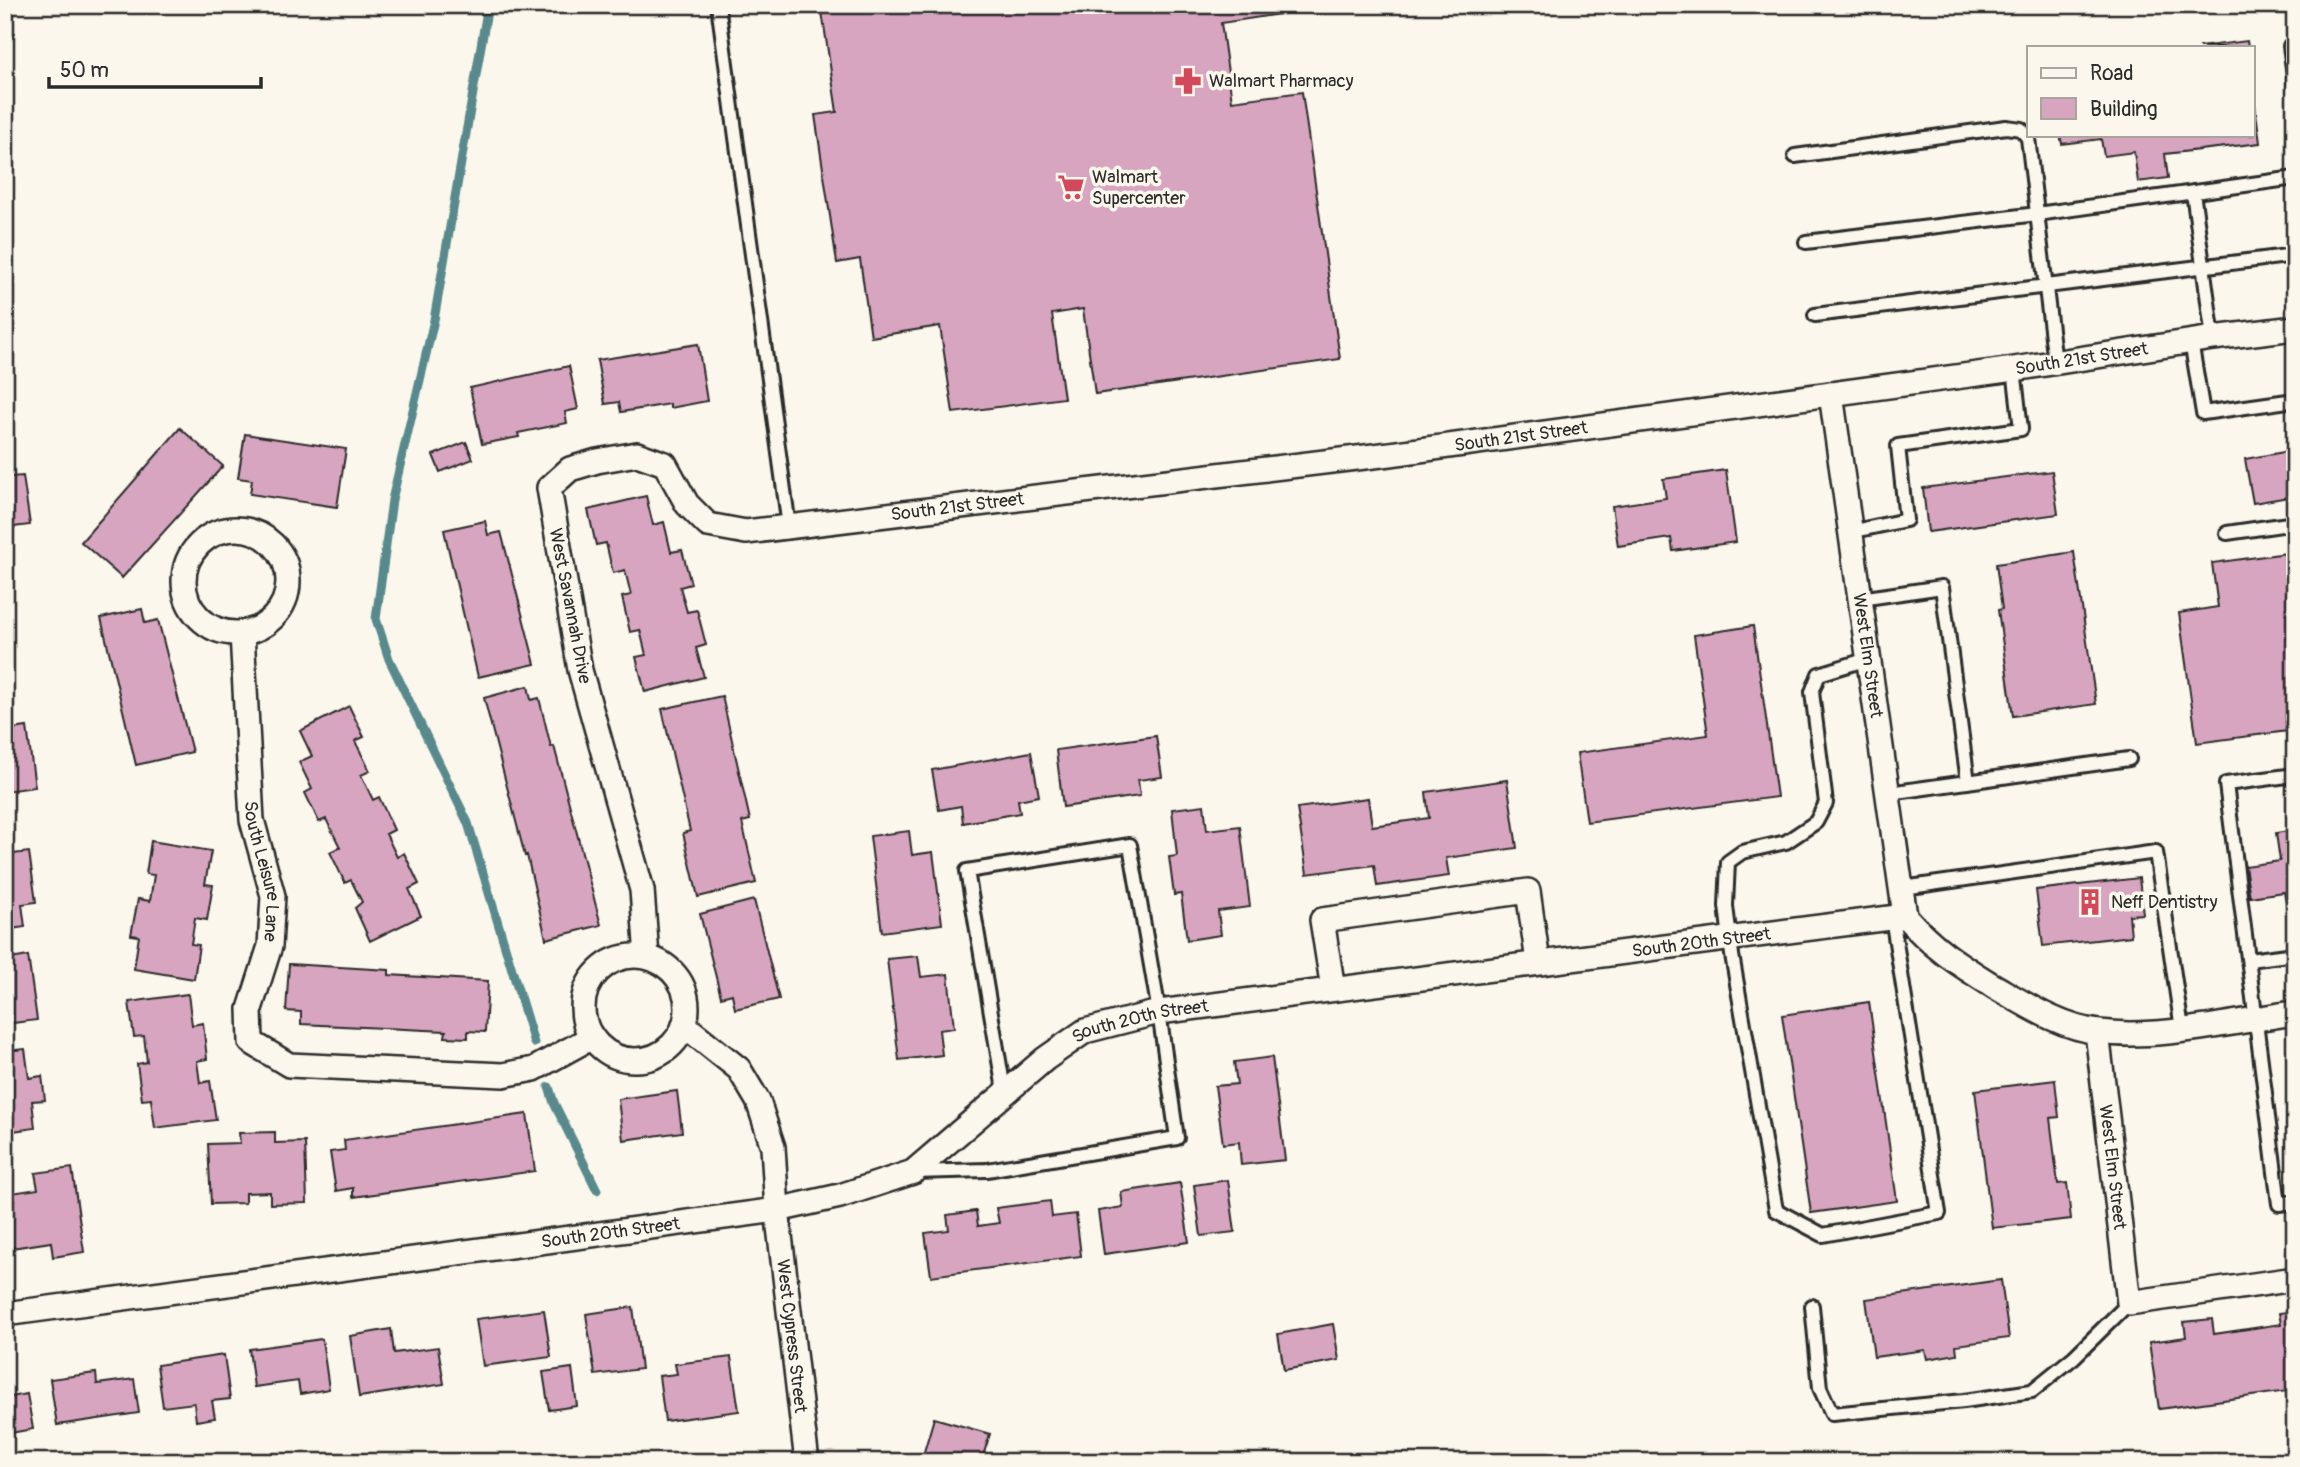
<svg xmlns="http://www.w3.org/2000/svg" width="2300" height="1467" font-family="Pangolin,sans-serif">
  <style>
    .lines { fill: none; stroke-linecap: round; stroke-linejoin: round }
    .stream { stroke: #58898c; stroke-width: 9 }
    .building { fill: #d8a5c0; stroke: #2b2b2b; stroke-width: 2 }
    .service-casing { stroke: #2b2b2b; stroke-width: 18 }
    .minor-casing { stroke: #2b2b2b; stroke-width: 28 }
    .service { stroke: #fbf7ec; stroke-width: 12 }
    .minor { stroke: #fbf7ec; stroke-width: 23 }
    .labels { text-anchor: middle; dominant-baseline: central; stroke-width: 7; stroke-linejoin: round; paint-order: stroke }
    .poi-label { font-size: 18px; fill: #2b2b2b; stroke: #fbf7ec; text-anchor: start }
    .street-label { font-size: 18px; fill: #2b2b2b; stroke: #fbf7ec }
  </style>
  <rect width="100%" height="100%" fill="#fbf7ec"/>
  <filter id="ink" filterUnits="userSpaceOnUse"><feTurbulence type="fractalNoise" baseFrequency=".0143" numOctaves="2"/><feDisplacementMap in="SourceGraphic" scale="14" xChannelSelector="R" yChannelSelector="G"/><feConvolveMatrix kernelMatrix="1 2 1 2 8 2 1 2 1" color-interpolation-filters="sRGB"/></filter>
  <g filter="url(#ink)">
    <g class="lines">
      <!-- stream -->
      <path class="stream" d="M488 5 434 320 392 500 376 619 389 659 468 823 534 1043
        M549 1087 554 1103 597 1190"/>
    </g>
    <!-- building -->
    <path class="building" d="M821 5H1292L1293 12 1221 23 1232 101 1302 92 1340 359 1095 394 1083 309 1052 314 1064 398 953 413 940 326 871 337 860 259 837 263 815 115 837 112Z
      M2247 41 2248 47H2199Z
      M2253 88 2260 143 2165 154 2168 178 2138 182 2134 152 2104 156 2101 139 2062 144 2060 135H2253Z
      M698 344 707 401 670 408V404L621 412 619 402 605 404 597 360Z
      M569 366 578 409 565 412 567 423 518 433 519 437 482 444 470 388Z
      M180 428 223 466 122 578 81 542Z
      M245 434 346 449 337 507 250 494 252 480 238 478Z
      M466 442 473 459 440 472 433 455Z
      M2295 450V496L2253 503 2245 459Z
      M5 464H9L10 477 23 476 30 525 5 528Z
      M1726 470 1736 542 1673 551 1671 538 1618 546 1612 506 1666 498 1663 479Z
      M2052 471 2058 514 1928 532 1923 488Z
      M646 496 653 525 664 522 671 552 682 550 691 584 680 587 687 612 697 610 706 645 696 648 704 677 645 692 636 657 646 655 640 630 630 632 622 597 631 595 625 570 613 573 606 543 596 545 588 510Z
      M485 521 488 535 501 532 535 664 478 677 444 530Z
      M2074 552 2096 704 2013 716 1998 610 2002 609 1996 564Z
      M2295 552V730L2197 743 2179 613 2218 607 2212 563Z
      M142 609 145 623 158 620 192 752 136 765 101 618Z
      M1753 626 1777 797 1587 822 1577 753 1708 735 1694 635Z
      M528 686 531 700 539 698 551 747 554 746 601 925 546 939 527 855 525 856 484 698Z
      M722 696 750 820 742 822 756 883 698 897 683 833 690 831 662 709Z
      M349 706 364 737 355 741 370 771 361 775 373 800 379 797 394 830 386 834 397 857 404 853 419 884 409 889 421 916 370 941 355 908 362 902 351 880 345 883 330 852 340 847 326 819 319 822 305 793 312 789 299 762 312 756 300 731Z
      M27 727 35 787 5 791V730Z
      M1156 736 1162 777 1138 780 1140 796 1063 807 1056 750Z
      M1031 752 1039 796 1018 800 1020 813 963 823 961 806 939 810 932 770Z
      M1507 780 1517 848 1446 858 1449 876 1377 886 1374 865 1307 874 1297 808 1368 798 1372 826 1429 818 1426 792Z
      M1204 805 1207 830 1240 826 1250 907 1218 911 1221 935 1187 940 1181 894 1174 895 1169 857 1177 856 1172 809Z
      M2295 830V905L2287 907 2284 892 2250 897 2245 866 2280 861 2276 833Z
      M909 831 912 855 933 852 942 924 882 932 870 836Z
      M151 841 211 851 205 884 213 885 207 920 195 918 191 944 199 945 194 979 134 969 139 936 131 935 138 899 150 901 154 875 146 874Z
      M29 852 36 902 22 904 25 927 5 930V855Z
      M2139 878 2143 914 2129 915 2131 936 2043 946 2036 890Z
      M754 900 779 999 735 1009 732 994 721 997 700 914Z
      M28 956 37 1020 5 1024V960Z
      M918 956 921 977 948 974 954 1028 939 1030 942 1055 899 1060 887 959Z
      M289 964 389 970V975L488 981 485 1032 468 1031V1038L445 1037 446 1031 301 1024V1012L286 1011Z
      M188 994 192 1025 203 1023 207 1059 197 1061 200 1083 210 1081 216 1120 155 1128 151 1099 142 1100 137 1064 147 1062 144 1036 134 1037 129 1002Z
      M1869 1002 1897 1201 1811 1213 1782 1015Z
      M25 1049 29 1078 42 1076 45 1100 32 1101 35 1128 5 1132V1051Z
      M1272 1057 1285 1160 1241 1165 1239 1142 1223 1144 1215 1086 1237 1084 1234 1062Z
      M2295 1059V1112L2288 1060Z
      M2055 1080 2059 1117 2050 1118 2058 1184 2067 1183 2071 1219 1992 1228 1975 1090Z
      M677 1091 682 1132 623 1140 618 1099Z
      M527 1114 535 1171 353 1197V1188L336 1191 330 1152 345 1150 344 1140Z
      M275 1132V1143L305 1142 307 1203 270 1204V1192L245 1193V1203L211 1204 208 1144 240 1143 239 1133Z
      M72 1168 84 1252 53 1257 51 1242 5 1249V1194L38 1189 35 1173Z
      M1228 1180 1235 1232 1201 1236 1194 1185Z
      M1180 1183 1189 1242 1104 1254 1098 1211 1123 1207 1121 1192Z
      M1050 1201 1052 1217 1076 1214 1081 1256 931 1276 925 1233 949 1230 947 1215 976 1211 978 1226 999 1223 996 1208Z
      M2001 1280 2009 1338 1956 1345 1957 1354 1927 1359 1925 1350 1874 1357 1866 1299Z
      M633 1307 641 1369 595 1375 586 1314Z
      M544 1310 551 1357 483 1366 476 1319Z
      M2295 1311V1390L2159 1409 2149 1342 2186 1337 2184 1322 2212 1319 2214 1334 2281 1324 2279 1313Z
      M1333 1324 1339 1360 1284 1370 1278 1334Z
      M391 1329 394 1353 438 1347 444 1384 359 1397 350 1336Z
      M322 1339 329 1389 300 1394 298 1381 254 1387 249 1349Z
      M224 1355 230 1399 212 1401 215 1418 196 1421 194 1403 163 1407 157 1365Z
      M731 1357 739 1411 665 1421 659 1376 677 1374 675 1364Z
      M572 1368 577 1406 549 1410 543 1372Z
      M96 1373 97 1384 134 1379 139 1413 57 1425 50 1379Z
      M27 1394 33 1429 5 1434V1398Z
      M934 1418 990 1434 981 1462H921Z"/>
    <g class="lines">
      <defs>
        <path id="service" d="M718 5 789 527
          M2290 46 2295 83
          M1795 156 2006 127 2021 129 2028 138 2055 363
          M2193 192 2213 338
          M1806 242 2037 214 2295 178
          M1815 315 2295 255
          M2191 341 2203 413 2295 400
          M1850 532 1906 520 1898 446 2021 429 2014 369
          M2227 533 2295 523
          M1860 599 1942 587 1968 782
          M1868 659 1819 674 1812 692 1826 803 1816 822 1786 842 1742 852 1728 862 1726 906 1732 955 1776 1210 1823 1235 1939 1213 1892 917
          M2295 775 2226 784 2279 1204 2295 1202
          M1889 793 2129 759
          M1903 888 2156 852 2182 1029
          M2249 960 2295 954
          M914 1172 987 1170 1177 1138 1159 1012 1130 845 967 871 1005 1096
          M1812 1306 1820 1388 1832 1414 1964 1401 2032 1391 2074 1357 2129 1303"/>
        <g id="minor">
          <path id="s1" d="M1831 394 1905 916"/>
          <circle cx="236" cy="581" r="52"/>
          <path id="s2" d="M242 633 252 820 273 896 270 946 250 1009 251 1042 289 1065 503 1075 534 1069 592 1037"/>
          <path d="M1905 916C1933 948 1957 963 1992 985 2025 1004 2061 1028 2099 1032 2160 1040 2234 1021 2295 1013"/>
          <circle cx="635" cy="1008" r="52"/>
          <path id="s3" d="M647 957 642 890 580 670 549 488 570 469 597 461 637 454 665 464 687 504 708 525 746 532 1390 454 2014 369 2213 338 2295 328"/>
          <path d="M1333 989 1322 920 1528 891 1538 962"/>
          <path id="s4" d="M684 1025 739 1069 758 1101 773 1147 777 1210 807 1462"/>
          <path id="s5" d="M2097 1032 2129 1303 2295 1279"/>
          <path id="s6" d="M5 1314 777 1210 840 1196 913 1172 1045 1059 1085 1031 1159 1012 1905 916"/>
        </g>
      </defs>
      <!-- service casing -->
      <use href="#service" class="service-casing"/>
      <!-- minor casing -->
      <use href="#minor" class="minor-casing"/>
      <!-- service -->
      <use href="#service" class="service"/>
      <!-- minor -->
      <use href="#minor" class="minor"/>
    </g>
  </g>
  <!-- icons -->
  <defs>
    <symbol id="pharmacy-bare" viewBox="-9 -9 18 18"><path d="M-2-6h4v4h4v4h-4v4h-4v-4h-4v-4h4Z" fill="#d1495b" stroke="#fbf7ec" stroke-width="2.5" paint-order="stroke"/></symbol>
    <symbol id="supermarket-bare" viewBox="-9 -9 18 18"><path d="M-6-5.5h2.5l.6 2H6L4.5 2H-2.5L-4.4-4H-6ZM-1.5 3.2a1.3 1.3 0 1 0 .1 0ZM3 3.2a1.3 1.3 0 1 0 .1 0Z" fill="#d1495b" stroke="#fbf7ec" stroke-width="2.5" paint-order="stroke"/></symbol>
    <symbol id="building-bare" viewBox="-9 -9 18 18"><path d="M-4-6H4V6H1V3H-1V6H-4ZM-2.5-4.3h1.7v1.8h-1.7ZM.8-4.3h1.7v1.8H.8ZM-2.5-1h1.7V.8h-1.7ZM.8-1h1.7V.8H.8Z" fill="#d1495b" stroke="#fbf7ec" stroke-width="2.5" paint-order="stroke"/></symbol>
  </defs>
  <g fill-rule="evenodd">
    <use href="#pharmacy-bare" x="1169" y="62" width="38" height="38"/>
    <use href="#supermarket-bare" x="1052" y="168" width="38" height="38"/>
    <use href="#building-bare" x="2071" y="883" width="38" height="38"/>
  </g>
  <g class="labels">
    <!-- poi labels -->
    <g class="poi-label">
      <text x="1209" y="81">Walmart Pharmacy</text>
      <text x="1092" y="177">Walmart<tspan x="1092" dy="21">Supercenter</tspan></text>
      <text x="2111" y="902">Neff Dentistry</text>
    </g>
    <!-- street labels -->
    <g class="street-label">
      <text stroke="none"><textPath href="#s3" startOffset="2068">South 21st Street</textPath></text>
      <text stroke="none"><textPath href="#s3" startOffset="1502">South 21st Street</textPath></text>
      <text stroke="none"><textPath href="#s3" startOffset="934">South 21st Street</textPath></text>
      <text transform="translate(570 606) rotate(79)">West Savannah Drive</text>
      <text stroke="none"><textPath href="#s1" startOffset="264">West Elm Street</textPath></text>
      <text stroke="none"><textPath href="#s2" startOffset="240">South Leisure Lane</textPath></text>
      <text stroke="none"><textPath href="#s6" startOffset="1766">South 20th Street</textPath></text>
      <text stroke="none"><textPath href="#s6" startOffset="1199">South 20th Street</textPath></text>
      <text stroke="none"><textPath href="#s5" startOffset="136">West Elm Street</textPath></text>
      <text stroke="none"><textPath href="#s6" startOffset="611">South 20th Street</textPath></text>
      <text stroke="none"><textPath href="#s4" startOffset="346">West Cypress Street</textPath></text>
    </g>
  </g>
  <!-- margin -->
  <rect width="2300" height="1467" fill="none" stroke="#fbf7ec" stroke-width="28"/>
  <rect x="14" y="14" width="2272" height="1439" fill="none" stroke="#2b2b2b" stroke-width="2.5" filter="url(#ink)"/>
  <!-- legend -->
  <rect x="2027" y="46" width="228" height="91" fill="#fbf7ec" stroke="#a8a59f" stroke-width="2"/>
  <rect x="2041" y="68" width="35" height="10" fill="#fbf7ec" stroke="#a8a59f" stroke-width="2"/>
  <text x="2090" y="80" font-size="21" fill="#2b2b2b">Road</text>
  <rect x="2041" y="98" width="35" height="21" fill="#d8a5c0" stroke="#a8a59f" stroke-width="2"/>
  <text x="2090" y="116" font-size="21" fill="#2b2b2b">Building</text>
  <!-- scale -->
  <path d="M49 77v10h212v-10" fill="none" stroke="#2b2b2b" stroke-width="3.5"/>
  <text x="60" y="77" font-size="21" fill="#2b2b2b" stroke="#fbf7ec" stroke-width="5" paint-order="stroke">50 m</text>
</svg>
